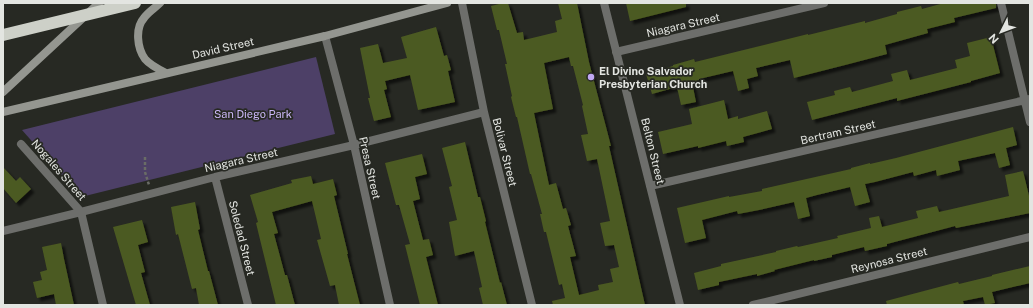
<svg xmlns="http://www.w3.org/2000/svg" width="1033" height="308" font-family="'Public Sans',sans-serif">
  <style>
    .green { fill: #4d4067 }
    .building { fill: #4c5a21; fill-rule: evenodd; filter: url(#shadow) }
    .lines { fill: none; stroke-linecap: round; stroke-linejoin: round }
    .path { stroke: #6a6c66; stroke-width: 2.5; stroke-dasharray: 3 2; stroke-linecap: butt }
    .street { stroke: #6d6e6b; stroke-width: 8 }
    .secondary { stroke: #949690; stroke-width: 8 }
    .highway-bridge { stroke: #cdd0c8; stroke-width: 12 }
    .poi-dot { fill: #c0a8f3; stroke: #272923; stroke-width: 1.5 }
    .labels { text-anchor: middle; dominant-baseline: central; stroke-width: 3.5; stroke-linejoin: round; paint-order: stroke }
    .street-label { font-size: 11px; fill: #e3e5e1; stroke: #272923 }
    .poi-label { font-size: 11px; font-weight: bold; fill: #e3e5e1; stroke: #272923; text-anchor: start }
    .park-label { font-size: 11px; fill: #cbb7f7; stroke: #272923 }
  </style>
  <defs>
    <filter id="shadow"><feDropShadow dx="3.5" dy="3.5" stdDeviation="1" flood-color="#0009"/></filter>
  </defs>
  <rect width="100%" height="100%" fill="#272923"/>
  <!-- green -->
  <path class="green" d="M316 57 335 134 81 197 22 130Z"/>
  <!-- building -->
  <path class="building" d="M503 3H508L517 33 523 32 524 40 557 32 555 21 562 19 558 3H577L589 62 611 146H609L645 305H553L552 301 565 298 562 284 559 285 546 232H544L540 214H542L531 174H530L517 117H516L511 97 512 96 505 64H507L499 30H497L491 6ZM569 57 571 66H573L583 105 582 106 588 134 581 135 587 161 597 159 610 221 600 223 605 246 614 245 619 267 610 269 613 282 598 285 599 290 579 295 570 257 576 256 568 226 571 225 566 208 563 209 556 183 549 185 534 113 553 109 544 63Z
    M626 3H686V7L630 21Z
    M944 3H996V8L954 18 955 22 927 29 928 33 885 45 887 54 849 64 794 78 790 60 756 68 758 76 747 79 749 88 738 91 733 71 699 79V80L692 82 696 102 681 105 677 87 652 94 646 74 673 66V65L694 59 695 62 808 34V35L865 21V23L897 14V12L921 6 922 9Z
    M436 27 444 56 447 55 451 70 448 71 455 102 418 110 410 75 385 81 387 89 384 90 391 117 374 121 368 98H370L360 48 378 44 383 63 407 58 401 37Z
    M991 37 1000 73 971 81V82L897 101V98L812 120 807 102 835 95 834 91 850 87 852 92 893 81 891 74 907 70 910 80 957 68 955 60 970 56 967 43Z
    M724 100 728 119 738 116V119L767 111 772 129 743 137 744 142 727 146 726 141 698 148V146L663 154 658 132 692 124 689 109Z
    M1013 127 1017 145 1006 148 1010 165 999 168 995 153 958 161 960 170 937 176 936 170 914 176 913 172 875 182 865 184 870 202 855 206 850 187 817 195 806 198 810 216 798 219 794 202 759 210 738 214 737 211 702 220 706 238 685 243 677 208 729 196V197L762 191V189L851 169V168L870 163V164L896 158Z
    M465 142 478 197H480L486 221 485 222 500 283 501 282 507 305H483L479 288 482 287 474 251 455 256 449 222 457 220 449 187 452 186 442 148Z
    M422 154 427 174 415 177 420 199 413 201 423 240 429 239 433 255 426 257 438 305H420L405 245 410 244 399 205H396L385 163Z
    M3 167 16 181 20 177 31 189 16 203 3 188Z
    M1023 171 1030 200V213L956 228 955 226 887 244V246L865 251 864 247 832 255V257L814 261V260L774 270 775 271 757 276V274L719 282V285L698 290 694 273 721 266V264L776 252V251L797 246 798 247 838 238 837 236 871 228 869 218 879 216 882 227 918 218 916 211 937 206 939 212 1009 196 1005 175Z
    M311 176 313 184 333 179 337 195 334 196 348 254H347L360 305H339L335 285 330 286 317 240 321 239 312 201 272 212 278 233 274 234 285 275H287L295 305H276L256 223 258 222 250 195 292 183 291 180Z
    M195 202 200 229 198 230 208 271H209L218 305H199L196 288 192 289 178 234 176 235 171 207Z
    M142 220 148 242 138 245 145 272 141 273 150 305H136L113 227Z
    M61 243 64 259 74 305H56L54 294 37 298 33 282 42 280 40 272 47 270 42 247Z
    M1030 266V283L992 292 995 303 985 305 983 297 963 301 964 305H887L886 301 958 282 959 284 992 276V275Z"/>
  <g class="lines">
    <!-- path -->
    <path class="path" d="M145 157V172L149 185"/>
    <!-- street -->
    <path class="street" d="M462 3 484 112 532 305
      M604 3 680 305
      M1001 3 1030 122
      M325 36 354 145 390 305
      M616 52 824 3
      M21 144 81 212 103 305
      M215 177 248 305
      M650 186 1030 99
      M3 231 81 212 215 177 354 145 484 112
      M753 305 1030 237"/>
    <!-- secondary -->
    <path class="secondary" d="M160 3C155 8 148 12 144 18 135 28 137 48 145 59 150 65 158 69 166 73
      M3 92 99 3
      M3 112 325 36 447 3"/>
    <!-- highway-bridge -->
    <path class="highway-bridge" d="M3 35 135 3"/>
  </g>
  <!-- markers -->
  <circle class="poi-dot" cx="591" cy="77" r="4"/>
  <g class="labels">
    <!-- street labels -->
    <g class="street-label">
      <text transform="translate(683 25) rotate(-13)">Niagara Street</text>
      <text transform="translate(223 48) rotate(-13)">David Street</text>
      <text transform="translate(838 132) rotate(-13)">Bertram Street</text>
      <text transform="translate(653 151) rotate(76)">Belton Street</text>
      <text transform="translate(505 152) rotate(76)">Bolivar Street</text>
      <text transform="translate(241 160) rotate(-13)">Niagara Street</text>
      <text transform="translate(370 168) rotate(77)">Presa Street</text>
      <text transform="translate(59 170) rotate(49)">Nogales Street</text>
      <text transform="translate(242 238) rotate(76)">Soledad Street</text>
      <text transform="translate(889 260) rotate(-14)">Reynosa Street</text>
    </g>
    <!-- poi labels -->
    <g class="poi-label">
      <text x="599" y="71">El Divino Salvador<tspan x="599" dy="13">Presbyterian Church</tspan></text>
    </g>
    <!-- park labels -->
    <g class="park-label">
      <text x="253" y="114">San Diego Park</text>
    </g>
  </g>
  <!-- border -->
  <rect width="1033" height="308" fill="none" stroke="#e3e5e1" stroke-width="8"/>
  <!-- north arrow -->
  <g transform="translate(1001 32) rotate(228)" stroke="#272923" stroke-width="3" paint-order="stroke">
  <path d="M0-3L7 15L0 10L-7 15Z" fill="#e3e5e1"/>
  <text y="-6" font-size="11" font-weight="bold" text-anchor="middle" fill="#e3e5e1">N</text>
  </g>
</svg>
